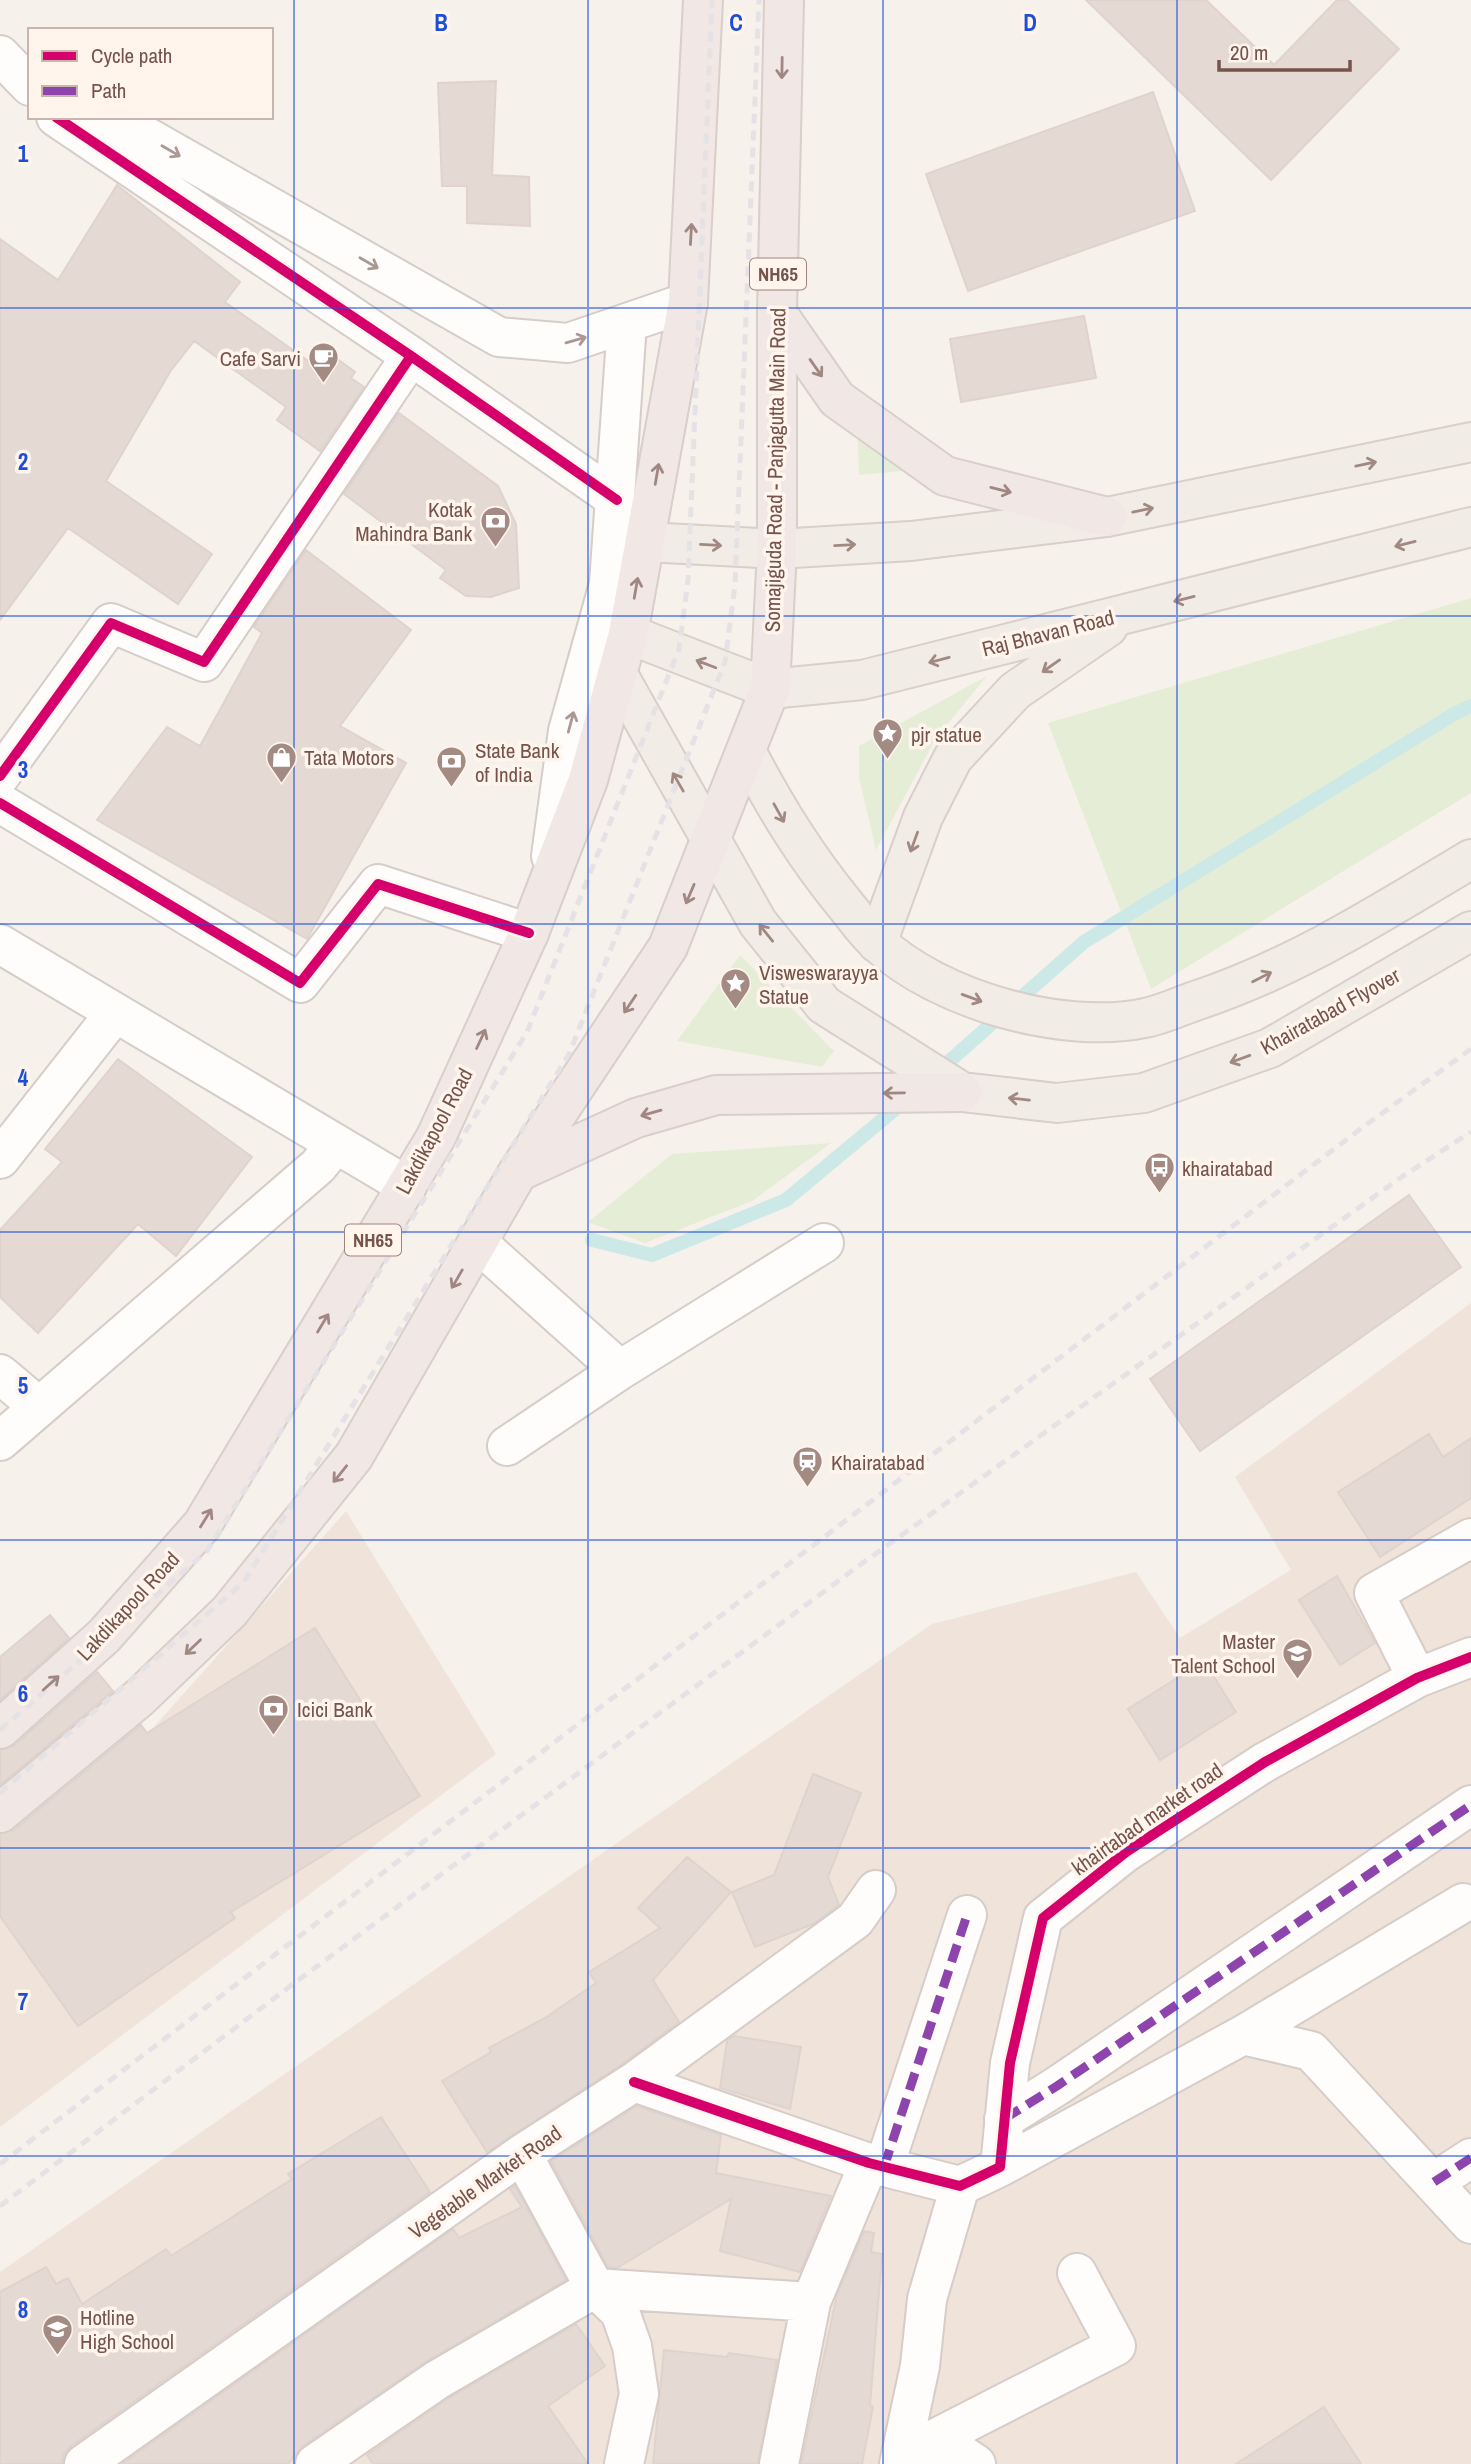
<svg xmlns="http://www.w3.org/2000/svg" width="1471" height="2464" font-family="'Archivo Narrow',sans-serif">
  <style>
    .residential { fill: #f0e3d9 }
    .green { fill: #e6edd6 }
    .lines { fill: none; stroke-linecap: round; stroke-linejoin: round }
    .stream { stroke: #cce9e8; stroke-width: 14 }
    .building { fill: #e4d9d3; stroke: #e0d3cd; stroke-width: 2 }
    .minor-casing { stroke: #d6ccc8; stroke-width: 42 }
    .major-casing { stroke: #d8ceca; stroke-width: 42 }
    .highway-casing { stroke: #d8ceca; stroke-width: 42 }
    .minor { stroke: #fefdfc; stroke-width: 38 }
    .major { stroke: #f2ece6; stroke-width: 38 }
    .highway { stroke: #f1e7e4; stroke-width: 38 }
    .rail { stroke: #e4e2e5; stroke-width: 5; stroke-dasharray: 10 7; stroke-linecap: butt }
    .quiet { stroke: #8e44ad; stroke-width: 9; stroke-dasharray: 18 9; stroke-linecap: butt }
    .cycleway-casing { stroke: #fff5ed; stroke-width: 15 }
    .cycleway { stroke: #d6006c; stroke-width: 10 }
    .oneway { stroke: #a18781 }
    .oneway2 { stroke: #ac9892 }
    .oneway3 { stroke: #a18981 }
    .grid { fill: none; stroke: #1d4ed8; stroke-width: 2; stroke-opacity: 0.55 }
    .labels { text-anchor: middle; dominant-baseline: central; stroke-width: 7; stroke-linejoin: round; paint-order: stroke }
    .shield { fill: #fff5ed; stroke: #9f847c; stroke-width: 2 }
    .shield-label { font-size: 19px; font-weight: bold; fill: #76544b }
    .poi-label { font-size: 21px; fill: #76544b; stroke: #fff5ed; text-anchor: start }
    .street-label { font-size: 21px; fill: #76544b; stroke: #fff5ed }
    .grid-label { font-size: 23px; text-anchor: middle; font-weight: bold; fill: #1d4ed8; stroke: #fff5ed; stroke-width: 7; stroke-linejoin: round; paint-order: stroke }
  </style>
  <rect width="100%" height="100%" fill="#f7f1eb"/>
  <!-- residential -->
  <path class="residential" d="M1471 1303V2464H0V2272L932 1624 1136 1572 1180 1638 1291 1570 1235 1477Z
    M346 1511 496 1754 0 2127V1859L145 1737Z"/>
  <!-- green -->
  <path class="green" d="M856 398 943 467 859 475Z
    M1471 598V793L1151 989 1048 723Z
    M987 676 936 738 876 850 859 777V746Z
    M740 955 834 1051 822 1067 677 1041Z
    M831 1143 752 1201 645 1243 588 1222 672 1154Z"/>
  <g class="lines">
    <!-- stream -->
    <path class="stream" d="M937 1072 1084 942 1454 714 1471 706
      M592 1240 652 1255 786 1200 906 1100"/>
  </g>
  <!-- building -->
  <path class="building" d="M1086 0H1206L1274 65 1337 0H1347L1399 49 1271 180Z
    M496 81 492 175 529 177 530 226 467 223V186H442L438 83Z
    M1153 92 1195 211 968 291 926 174Z
    M117 185 240 282 225 302 314 365 325 350 355 372 351 378 364 387 320 451 277 420 286 407 194 341 170 372 106 481 212 554 178 604 68 528 0 620V239L58 280Z
    M1084 316 1096 378 961 402 950 339Z
    M399 413 498 486 516 524 519 588 491 597 466 596 440 578 446 570 344 494Z
    M306 550 411 630 340 726 406 763 307 939 97 820 167 727 200 746 262 633 254 627Z
    M118 1059 252 1157 176 1256 138 1224 38 1333 0 1297V1230L62 1162 45 1149Z
    M1409 1195 1461 1267 1200 1451 1150 1379Z
    M1429 1434 1443 1457 1471 1438V1498L1380 1557 1338 1492Z
    M1337 1576 1375 1643 1340 1665 1299 1600Z
    M50 1615 69 1638 0 1700V1657Z
    M315 1628 420 1796 231 1912 235 1918 78 2026 0 1916V1834L14 1830 141 1725 147 1733Z
    M1204 1661 1236 1712 1160 1760 1128 1709Z
    M97 1672 113 1691 0 1785V1750L15 1745Z
    M813 1774 861 1793 828 1877 839 1905 813 1924 755 1947 732 1892 774 1875Z
    M687 1857 731 1892 653 1980 679 2022 622 2064 487 2152 442 2081 491 2052 489 2048 545 2018 596 1983 589 1972 660 1928 638 1908Z
    M734 2036 801 2047 790 2109 720 2088 727 2041Z
    M637 2106 721 2135 716 2173 831 2196 800 2272 720 2251 731 2199 617 2268 608 2267 551 2161Z
    M381 2117 430 2192 71 2446 64 2454 62 2464H0V2292L46 2267 56 2284 68 2278 82 2304 166 2249 171 2256 292 2179 288 2174Z
    M515 2186 566 2280 425 2362 303 2446 288 2464H122L453 2229 459 2238 522 2207 510 2189Z
    M864 2231 874 2233 871 2252 882 2254 870 2406 873 2407 862 2464H801L837 2295Z
    M576 2324 605 2366 548 2406 588 2464H373L367 2455 449 2398Z
    M664 2350 727 2357 729 2353 777 2360 758 2464H653Z
    M1324 2407 1361 2464H1236Z"/>
  <g class="lines">
    <defs>
      <path id="minor" d="M0 55 30 86
        M56 117 411 356 617 500
        M112 117 499 337 568 343 688 302
        M0 776 111 623 204 662 411 356
        M0 803 300 983 378 884 529 933
        M551 856 568 731 609 584 627 323
        M0 944 407 1186
        M0 1159 115 1013
        M478 1243 620 1370 507 1446
        M620 1370 824 1243
        M0 1374 39 1407
        M0 1441 318 1166 336 1144
        M1417 1678 1374 1593 1471 1538
        M1243 2035 1311 2051 1471 2224
        M634 2082 869 2163 960 2186 1000 2167 1010 2063 1043 1918 1126 1852 1265 1762 1417 1678 1471 1657
        M1004 2119 1057 2086 1471 1805
        M522 2154 595 2288 620 2312 632 2346 639 2394 624 2464
        M884 2167 967 1915
        M1000 2167 1243 2035 1463 1903
        M1434 2182 1471 2158
        M915 2449 1116 2346 1077 2273
        M911 2450 961 2454 976 2464
        M84 2464 522 2154 634 2082 855 1920 876 1890
        M315 2464 437 2380 595 2288 811 2302
        M779 2464 811 2302 869 2163
        M899 2464 920 2366 927 2299 960 2186"/>
      <path id="major" d="M645 542 777 549 911 541 1107 517 1471 442
        M628 634 770 689 862 680 1471 527
        M617 673 758 923 824 1005 962 1092 1057 1103 1144 1093 1270 1048 1471 931
        M747 753C777 810 806 857 847 907 857 919 866 933 878 943 939 1000 1063 1035 1145 1018 1161 1015 1178 1007 1195 1001 1295 968 1381 913 1471 859
        M877 943 923 817 953 758 1015 691 1108 627"/>
      <path id="highway" d="M777 313 837 399 945 476 1107 517
        M518 1172 636 1118 716 1095 962 1092
        M0 1729 104 1636 202 1525 436 1137 529 933 588 780 628 634 688 302 703 0
        M0 1813 138 1699 229 1612 354 1456 518 1172 668 947 770 689 777 549V313L784 0"/>
    </defs>
    <!-- minor casing -->
    <use href="#minor" class="minor-casing"/>
    <!-- major casing -->
    <use href="#major" class="major-casing"/>
    <!-- highway casing -->
    <use href="#highway" class="highway-casing"/>
    <!-- minor -->
    <use href="#minor" class="minor"/>
    <!-- major -->
    <use href="#major" class="major"/>
    <!-- highway -->
    <use href="#highway" class="highway"/>
    <!-- rail -->
    <path class="rail" d="M0 1730 207 1551 527 1032 679 649 688 580 712 0
      M0 1793 244 1582 569 1054 725 662 735 585 759 0
      M0 2164 1363 1127 1471 1049
      M0 2206 293 1984 864 1562 1403 1176 1471 1132"/>
    <!-- quiet -->
    <path class="quiet" d="M1004 2119 1057 2086 1471 1805
      M884 2167 967 1915
      M1434 2182 1471 2158"/>
    <defs>
      <path id="cycleway" d="M56 117 411 356 617 500
        M0 776 111 623 204 662 411 356
        M0 803 300 983 378 884 529 933
        M634 2082 869 2163 960 2186 1000 2167 1010 2063 1043 1918 1126 1852 1265 1762 1417 1678 1471 1657"/>
    </defs>
    <!-- cycleway casing -->
    <use href="#cycleway" class="cycleway-casing"/>
    <!-- cycleway -->
    <use href="#cycleway" class="cycleway"/>
  </g>
  <!-- one-way arrows -->
  <defs><path id="oneway-shaft" d="M-6 0H5M1.5-3L5.5 0L1.5 3" fill="none" stroke-width="1.6" stroke-linecap="round" stroke-linejoin="round" transform="scale(1.75)"/></defs>
  <g class="oneway">
    <use href="#oneway-shaft" transform="translate(782 68) rotate(91)"/>
    <use href="#oneway-shaft" transform="translate(691 234) rotate(-87)"/>
    <use href="#oneway-shaft" transform="translate(816 368) rotate(55)"/>
    <use href="#oneway-shaft" transform="translate(657 474) rotate(-80)"/>
    <use href="#oneway-shaft" transform="translate(1001 490) rotate(14)"/>
    <use href="#oneway-shaft" transform="translate(636 588) rotate(-80)"/>
    <use href="#oneway-shaft" transform="translate(690 894) rotate(113)"/>
    <use href="#oneway-shaft" transform="translate(630 1004) rotate(124)"/>
    <use href="#oneway-shaft" transform="translate(481 1039) rotate(-65)"/>
    <use href="#oneway-shaft" transform="translate(894 1093) rotate(179)"/>
    <use href="#oneway-shaft" transform="translate(651 1113) rotate(164)"/>
    <use href="#oneway-shaft" transform="translate(457 1279) rotate(120)"/>
    <use href="#oneway-shaft" transform="translate(323 1323) rotate(-59)"/>
    <use href="#oneway-shaft" transform="translate(340 1474) rotate(129)"/>
    <use href="#oneway-shaft" transform="translate(206 1518) rotate(-58)"/>
    <use href="#oneway-shaft" transform="translate(193 1647) rotate(136)"/>
    <use href="#oneway-shaft" transform="translate(51 1683) rotate(-42)"/>
  </g>
  <g class="oneway2">
    <use href="#oneway-shaft" transform="translate(171 151) rotate(30)"/>
    <use href="#oneway-shaft" transform="translate(369 263) rotate(30)"/>
    <use href="#oneway-shaft" transform="translate(576 340) rotate(-16)"/>
    <use href="#oneway-shaft" transform="translate(571 722) rotate(-75)"/>
  </g>
  <g class="oneway3">
    <use href="#oneway-shaft" transform="translate(1366 464) rotate(-12)"/>
    <use href="#oneway-shaft" transform="translate(1143 510) rotate(-12)"/>
    <use href="#oneway-shaft" transform="translate(1405 544) rotate(166)"/>
    <use href="#oneway-shaft" transform="translate(711 545) rotate(3)"/>
    <use href="#oneway-shaft" transform="translate(845 545) rotate(-3)"/>
    <use href="#oneway-shaft" transform="translate(1184 599) rotate(166)"/>
    <use href="#oneway-shaft" transform="translate(939 660) rotate(165)"/>
    <use href="#oneway-shaft" transform="translate(706 664) rotate(-159)"/>
    <use href="#oneway-shaft" transform="translate(1051 666) rotate(145)"/>
    <use href="#oneway-shaft" transform="translate(678 782) rotate(-120)"/>
    <use href="#oneway-shaft" transform="translate(779 813) rotate(61)"/>
    <use href="#oneway-shaft" transform="translate(914 842) rotate(110)"/>
    <use href="#oneway-shaft" transform="translate(766 933) rotate(-129)"/>
    <use href="#oneway-shaft" transform="translate(1262 977) rotate(-27)"/>
    <use href="#oneway-shaft" transform="translate(972 998) rotate(20)"/>
    <use href="#oneway-shaft" transform="translate(1240 1059) rotate(160)"/>
    <use href="#oneway-shaft" transform="translate(1019 1099) rotate(-174)"/>
  </g>
  <!-- grid -->
  <path class="grid" d="M294 0V2464M588 0V2464M883 0V2464M1177 0V2464M0 308H1471M0 616H1471M0 924H1471M0 1232H1471M0 1540H1471M0 1848H1471M0 2156H1471"/>
  <!-- icons -->
  <defs>
    <symbol id="cafe-pin" viewBox="-11 -11 22 30"><path d="M0 17L-7.5 6A9.5 9.5 0 1 1 7.5 6Z" fill="#a38b83" stroke="#fff5ed"/><path d="M-5.5-4.5H6V0H3Q3 3.5 0 3.5H-2.5Q-5.5 3.5-5.5 0ZM3-3.2v2h1.7v-2ZM-6 4.5H4V6H-6Z" fill="#fff"/></symbol>
    <symbol id="bank-pin" viewBox="-11 -11 22 30"><path d="M0 17L-7.5 6A9.5 9.5 0 1 1 7.5 6Z" fill="#a38b83" stroke="#fff5ed"/><path d="M-6-4H6V4H-6ZM0-2.3a2.3 2.3 0 1 0 0 4.6a2.3 2.3 0 1 0 0-4.6Z" fill="#fff"/></symbol>
    <symbol id="sight-pin" viewBox="-11 -11 22 30"><path d="M0 17L-7.5 6A9.5 9.5 0 1 1 7.5 6Z" fill="#a38b83" stroke="#fff5ed"/><path d="M0-6L1.8-2.2L6-1.7L2.9 1.2L3.7 5.4L0 3.3L-3.7 5.4L-2.9 1.2L-6-1.7L-1.8-2.2Z" fill="#fff"/></symbol>
    <symbol id="shop-pin" viewBox="-11 -11 22 30"><path d="M0 17L-7.5 6A9.5 9.5 0 1 1 7.5 6Z" fill="#a38b83" stroke="#fff5ed"/><path d="M-5-2.5h2.3a2.7 3.5 0 0 1 5.4 0H5L5.5 6h-11ZM-1.5-2.5h3a1.5 2.3 0 0 0-3 0Z" fill="#fff"/></symbol>
    <symbol id="bus-pin" viewBox="-11 -11 22 30"><path d="M0 17L-7.5 6A9.5 9.5 0 1 1 7.5 6Z" fill="#a38b83" stroke="#fff5ed"/><path d="M-5-6H5V4H4V6H2V4H-2V6H-4V4H-5ZM-3.5-4V0h7V-4ZM-3.5 1.2v1.5H-2V1.2ZM2 1.2v1.5H3.5V1.2Z" fill="#fff"/></symbol>
    <symbol id="station-pin" viewBox="-11 -11 22 30"><path d="M0 17L-7.5 6A9.5 9.5 0 1 1 7.5 6Z" fill="#a38b83" stroke="#fff5ed"/><path d="M-3-6H3Q5-6 5-4V2Q5 4 3 4L4.5 6H3L1.5 4h-3L-3 6H-4.5L-3 4Q-5 4-5 2V-4Q-5-6-3-6ZM-3.5-4v3h7v-3ZM-3.5 1v1.5H-2V1ZM2 1v1.5H3.5V1Z" fill="#fff"/></symbol>
    <symbol id="university-pin" viewBox="-11 -11 22 30"><path d="M0 17L-7.5 6A9.5 9.5 0 1 1 7.5 6Z" fill="#a38b83" stroke="#fff5ed"/><path d="M0-5L7-2L0 1L-7-2ZM-4 1L0 2.5L4 1V4Q0 6-4 4Z" fill="#fff"/></symbol>
  </defs>
  <g fill-rule="evenodd">
    <use href="#cafe-pin" x="306" y="340" width="35" height="47"/>
    <use href="#bank-pin" x="478" y="504" width="35" height="47"/>
    <use href="#sight-pin" x="870" y="716" width="35" height="47"/>
    <use href="#shop-pin" x="264" y="740" width="35" height="47"/>
    <use href="#bank-pin" x="434" y="744" width="35" height="47"/>
    <use href="#sight-pin" x="718" y="966" width="35" height="47"/>
    <use href="#bus-pin" x="1142" y="1150" width="35" height="47"/>
    <use href="#station-pin" x="790" y="1444" width="35" height="47"/>
    <use href="#university-pin" x="1280" y="1636" width="35" height="47"/>
    <use href="#bank-pin" x="256" y="1692" width="35" height="47"/>
    <use href="#university-pin" x="40" y="2312" width="35" height="47"/>
  </g>
  <g class="labels">
    <!-- shield labels -->
    <g class="shield">
      <rect x="750" y="258.5" width="56" height="31" rx="5"/>
      <rect x="345" y="1224.5" width="56" height="31" rx="5"/>
    </g>
    <g class="shield-label">
      <text x="778" y="274">NH65</text>
      <text x="373" y="1240">NH65</text>
    </g>
    <!-- poi labels -->
    <g class="poi-label">
      <text x="301" y="358" text-anchor="end">Cafe Sarvi</text>
      <text x="472" y="509" text-anchor="end">Kotak<tspan x="472" dy="24">Mahindra Bank</tspan></text>
      <text x="911" y="734">pjr statue</text>
      <text x="475" y="750">State Bank<tspan x="475" dy="24">of India</tspan></text>
      <text x="304" y="757">Tata Motors</text>
      <text x="759" y="972">Visweswarayya<tspan x="759" dy="24">Statue</tspan></text>
      <text x="1182" y="1168">khairatabad</text>
      <text x="831" y="1462">Khairatabad</text>
      <text x="1275" y="1641" text-anchor="end">Master<tspan x="1275" dy="24">Talent School</tspan></text>
      <text x="297" y="1709">Icici Bank</text>
      <text x="80" y="2317">Hotline<tspan x="80" dy="24">High School</tspan></text>
    </g>
    <!-- street labels -->
    <g class="street-label">
      <text transform="translate(775 470) rotate(-89)">Somajiguda Road - Panjagutta Main Road</text>
      <text transform="translate(1048 633) rotate(-14)">Raj Bhavan Road</text>
      <text transform="translate(1330 1011) rotate(-29)">Khairatabad Flyover</text>
      <text transform="translate(434 1131) rotate(-62)">Lakdikapool Road</text>
      <text transform="translate(128 1606) rotate(-47)">Lakdikapool Road</text>
      <text transform="translate(1147 1819) rotate(-35)">khairtabad market road</text>
      <text transform="translate(485 2182) rotate(-35)">Vegetable Market Road</text>
    </g>
  </g>
  <g class="grid-label">
    <text x="441" y="31">B</text>
    <text x="736" y="31">C</text>
    <text x="1030" y="31">D</text>
    <text x="23" y="162">1</text>
    <text x="23" y="470">2</text>
    <text x="23" y="778">3</text>
    <text x="23" y="1086">4</text>
    <text x="23" y="1394">5</text>
    <text x="23" y="1702">6</text>
    <text x="23" y="2010">7</text>
    <text x="23" y="2318">8</text>
  </g>
  <!-- legend -->
  <rect x="28" y="28" width="245" height="91" fill="#fff5ed" stroke="#c8b5ac" stroke-width="2"/>
  <rect x="42" y="51" width="35" height="10" fill="#d6006c" stroke="#c8b5ac" stroke-width="2"/>
  <text x="91" y="63" font-size="21" fill="#76544b">Cycle path</text>
  <rect x="42" y="86" width="35" height="10" fill="#8e44ad" stroke="#c8b5ac" stroke-width="2"/>
  <text x="91" y="98" font-size="21" fill="#76544b">Path</text>
  <!-- scale -->
  <path d="M1219 60v10h131v-10" fill="none" stroke="#76544b" stroke-width="3.5"/>
  <text x="1230" y="60" font-size="21" fill="#76544b" stroke="#fff5ed" stroke-width="5" paint-order="stroke">20 m</text>
</svg>
